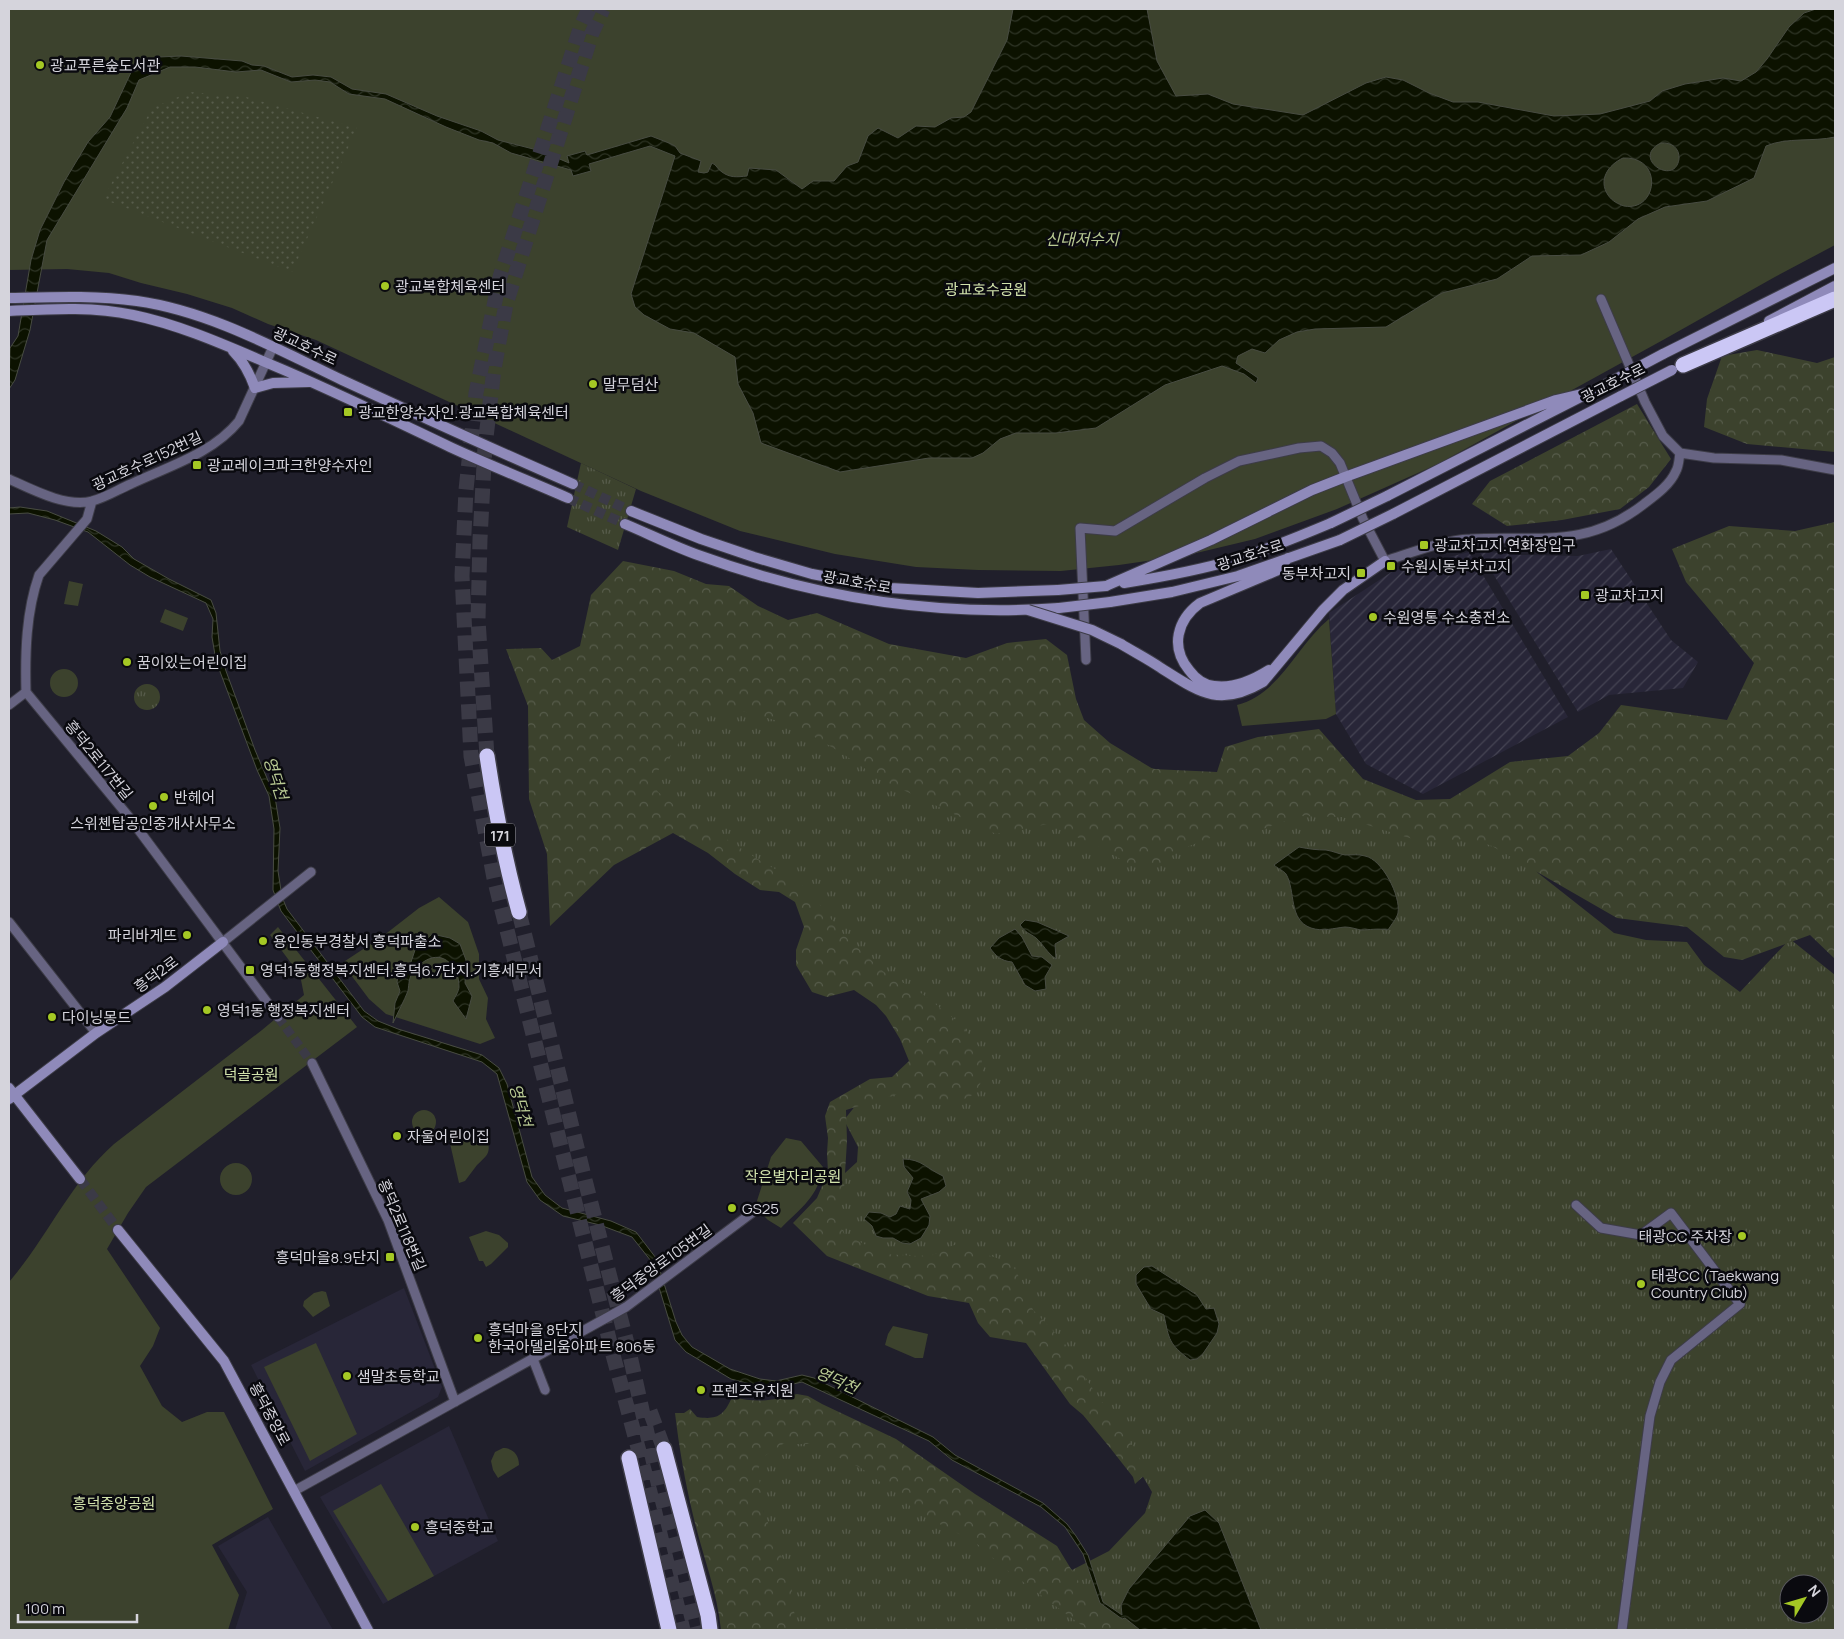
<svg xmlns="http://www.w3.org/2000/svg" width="1844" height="1639" font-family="Manrope,'Noto Sans KR',sans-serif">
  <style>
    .built { fill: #282638 }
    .industrial { fill: url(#industrial-furrows) }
    .grass { fill: url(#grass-tufts); fill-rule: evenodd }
    .forest { fill: url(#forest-crowns) }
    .park { fill: #3c422d }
    .garden { fill: url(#garden-dots) }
    .water { fill: url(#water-waves); stroke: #484c42; fill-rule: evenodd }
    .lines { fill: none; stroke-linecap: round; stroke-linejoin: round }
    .street-tunnel { stroke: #3b3a46; stroke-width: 9; stroke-dasharray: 9 4.5; stroke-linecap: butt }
    .secondary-tunnel { stroke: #3b3a46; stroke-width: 10; stroke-dasharray: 10 5; stroke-linecap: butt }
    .highway-tunnel { stroke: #3b3a46; stroke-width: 15; stroke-dasharray: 15 8; stroke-linecap: butt }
    .street-casing { stroke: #3d3c47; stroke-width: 11 }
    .secondary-casing { stroke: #3d3c47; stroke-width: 12 }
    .highway-casing { stroke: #3d3c47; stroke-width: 18 }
    .street { stroke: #676482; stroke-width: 9 }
    .secondary { stroke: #8f8aba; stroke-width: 10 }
    .highway { stroke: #cbc7f5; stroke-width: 15 }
    .secondary-bridge-casing { stroke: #3d3c47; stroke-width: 12; stroke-linecap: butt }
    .secondary-bridge { stroke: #8f8aba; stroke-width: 10 }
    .poi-dot { fill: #a4c824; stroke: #0a0a0f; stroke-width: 2 }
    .labels { text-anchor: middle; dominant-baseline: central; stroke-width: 5; stroke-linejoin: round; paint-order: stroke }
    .shield { fill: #0a0a0f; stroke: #98979e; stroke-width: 1 }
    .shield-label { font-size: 14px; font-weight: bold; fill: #d5d4dc }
    .poi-label { font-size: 15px; fill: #d5d4dc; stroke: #0a0a0f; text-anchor: start }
    .park-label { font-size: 15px; fill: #d2e3ac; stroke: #0a0a0f }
    .street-label { font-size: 15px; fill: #d5d4dc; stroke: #0a0a0f }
    .water-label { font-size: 16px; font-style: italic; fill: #b8c993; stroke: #0a0a0f }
  </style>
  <defs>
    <pattern id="industrial-furrows" width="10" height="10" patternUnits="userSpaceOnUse" patternTransform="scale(1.25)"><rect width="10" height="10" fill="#282638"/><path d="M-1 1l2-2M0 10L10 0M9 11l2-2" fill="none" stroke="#464554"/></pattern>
    <pattern id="grass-tufts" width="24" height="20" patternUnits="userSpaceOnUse" patternTransform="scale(1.25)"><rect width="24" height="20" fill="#3c422d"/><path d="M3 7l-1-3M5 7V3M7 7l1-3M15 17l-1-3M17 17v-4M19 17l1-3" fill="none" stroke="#575c4b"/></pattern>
    <pattern id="forest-crowns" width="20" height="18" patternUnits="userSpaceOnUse" patternTransform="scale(1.25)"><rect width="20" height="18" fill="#3c422d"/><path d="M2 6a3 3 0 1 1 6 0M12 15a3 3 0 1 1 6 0" fill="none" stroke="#575c4b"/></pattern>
    <pattern id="garden-dots" width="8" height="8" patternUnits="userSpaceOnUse" patternTransform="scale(1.25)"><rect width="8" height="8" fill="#3c422d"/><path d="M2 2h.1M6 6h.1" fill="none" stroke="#575c4b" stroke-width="1.8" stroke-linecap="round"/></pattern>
    <pattern id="water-waves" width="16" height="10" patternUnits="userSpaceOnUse" patternTransform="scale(1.25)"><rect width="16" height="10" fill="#0c1200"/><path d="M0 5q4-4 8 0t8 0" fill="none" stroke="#2e3425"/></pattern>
  </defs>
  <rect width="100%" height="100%" fill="#201f2b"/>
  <!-- built -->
  <path class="built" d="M404 1288 442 1387 438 1397 305 1471 251 1365Z
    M449 1426 498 1541 383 1604 320 1497Z
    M268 1517 333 1630H235L247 1592 218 1546Z"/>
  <!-- industrial -->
  <path class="industrial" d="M1611 549 1671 640 1698 662 1683 688 1609 695 1578 712 1479 551 1521 555 1578 556Z
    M1469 552 1568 717 1423 794 1366 764 1336 714 1329 613 1393 571Z"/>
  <!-- grass -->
  <path class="grass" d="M581 463 636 489 618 550 567 527Z
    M134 697a13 13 0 1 1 26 0a13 13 0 1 1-26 0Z
    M691 695 1102 758 1511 842 1538 873 1614 933 1646 940 1687 942 1704 965 1740 992 1790 939 1835 975V1630H789L752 1459 777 1423 1028 1538 1072 1570 1109 1551 1145 1513 1152 1492 1132 1458 1005 1318 820 1230 833 1184 857 1162 858 1147 844 1120 860 1100 937 1060 809 929 795 899 620 789ZM1789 1584H1819V1614H1789Z"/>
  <!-- forest -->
  <path class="forest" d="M1757 350 1817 363 1835 357V452L1747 444 1704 427 1707 399 1722 356Z
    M1637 404 1671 459 1649 487 1620 509 1562 520 1507 526 1472 504 1490 481Z
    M1835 522V959L1810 935 1742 960 1724 957 1687 927 1617 918 1492 846 1471 839 1419 841 1342 817 1298 816 1247 835H1218L1184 848 1153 868 1133 866 1103 849 1048 824 996 834 882 780 840 752 796 726 742 711 714 708 684 735 670 756 651 779 658 792 685 813 767 865 796 879 817 901 842 933 884 972 921 993 961 1024 981 1050 983 1078 975 1094 956 1103 937 1105 898 1094 846 1110 847 1141 844 1189 835 1214 844 1234 884 1254 917 1256 933 1255 954 1245 994 1257 1012 1264 1025 1288 1033 1310 1064 1342 1075 1363 1136 1451 1147 1473 1135 1484 1133 1477 1111 1449 1083 1415 1070 1404 1026 1343 990 1337 978 1323 969 1303 928 1296 827 1256 793 1223 817 1198 828 1172 827 1153 828 1138 825 1116 830 1102 870 1079 892 1077 909 1061 900 1039 886 1016 876 1005 854 990 827 997 812 992 796 965V950L804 927 795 902 779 892 760 890 735 874 708 853 673 833 614 865 550 926 547 854 529 799 528 706 506 649 541 648 552 660 580 646 591 595 623 561 674 571 706 584 729 586 758 606 788 620 817 613 889 644 966 658 1007 643 1046 639 1067 655 1076 699 1084 720 1110 743 1153 769 1217 772 1225 747 1258 737 1319 729 1363 779 1416 800 1450 799 1510 762 1568 756 1599 733 1621 705 1727 720 1754 663 1686 582 1672 549 1729 526 1795 531Z
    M797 1394 808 1396 822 1404 896 1439 975 1494 1057 1546 1090 1600 1126 1630H1088L1004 1568 975 1542 914 1511 902 1496 887 1487 861 1468 810 1444H783L763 1457 758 1470 764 1513 791 1580 796 1630H721C717 1590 702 1554 693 1515 685 1482 679 1447 675 1413H684L690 1409 697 1417C717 1420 724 1416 732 1397 757 1403 772 1401 797 1394Z"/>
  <!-- park -->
  <path class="park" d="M9 9H1835V245L1773 278 1663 340 1438 464 1337 509 1255 539 1188 555 1119 565 1061 571 978 570 916 567 835 554 740 531 641 491 316 340 268 324 232 308 187 294 141 283 109 273 67 269 9 270Z
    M69 581 83 584 78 606 64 604Z
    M165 609 188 618 183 631 160 622Z
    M1329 619 1336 714 1326 719 1242 726 1237 705C1280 694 1297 645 1329 619Z
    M50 683a14 14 0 1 1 28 0a14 14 0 1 1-28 0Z
    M439 897 468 922 479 954V979L488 998 486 1019 495 1038 480 1044 386 1014 369 999 342 963 383 936 419 908Z
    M278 927 357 1027 146 1187 128 1213 107 1249 160 1328 153 1346 140 1366 162 1406 182 1422 207 1412H224L273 1509 212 1545 239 1595 228 1630H9V1282C47 1238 70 1183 114 1144L262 1030 304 995 300 975 270 935Z
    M412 1122a12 12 0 1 1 24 0a12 12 0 1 1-24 0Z
    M477 1129 487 1137C491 1154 488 1154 477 1165 473 1170 469 1176 465 1181L459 1183 449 1139 450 1133Z
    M786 1138 801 1141 823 1167C819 1196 800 1209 781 1228L768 1220 755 1207 771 1157Z
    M220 1179a16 16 0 1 1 32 0a16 16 0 1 1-32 0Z
    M486 1231 499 1235 508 1243V1247L491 1264 486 1267 483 1261H479L469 1237Z
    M322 1291 326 1292 330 1306 313 1317 303 1306 304 1301 314 1293Z
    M893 1326 928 1334 923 1358H915L885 1345 888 1334Z
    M316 1343 357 1434 310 1461 264 1367Z
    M503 1448C513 1448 519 1455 519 1465L498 1478 493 1470 491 1461 495 1452Z
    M381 1484 434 1576 388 1601 333 1511Z"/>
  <!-- garden -->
  <path class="garden" d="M190 92 246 97 357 128 292 272 103 199 152 108Z"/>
  <!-- water -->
  <path class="water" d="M1013 9H1147L1157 61 1176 96 1208 94 1233 104 1303 115 1366 83 1386 77 1403 80 1429 93 1453 102H1478L1554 116 1600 114 1650 101 1662 91 1685 84 1723 78 1741 81 1756 72 1767 59 1789 27 1804 13 1816 9H1835V137C1813 142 1787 137 1766 146L1754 178 1707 201 1665 207 1638 219 1609 242 1581 255 1532 256 1497 279 1442 293 1386 327 1315 329 1297 332 1279 340 1265 353 1252 349 1238 356 1236 363 1258 378 1256 383 1244 374 1222 366 1165 385 1096 428 1056 433H1016L1000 439 983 453 972 458H929L840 472 761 443 753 413 738 384 735 357 694 333 670 329 644 315 635 307 631 294 675 156 650 146 589 164 591 171 573 176 571 170 511 153 493 143 479 140 446 127 385 99 349 94 330 82 315 80 291 82 261 70 236 72 195 67H170L139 80 127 108 47 240 30 330 15 380 9 389 10 348 18 336 31 260 40 230 64 182 88 142 110 117 134 66 159 57 181 56 242 61 252 65 264 66 292 77 313 75 331 77 352 89 386 94 437 116 481 131 498 140 541 151 569 163 567 156 585 151 587 155 651 136 669 143 675 146 680 153 701 161 698 172 704 173 708 172 712 163C717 165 717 169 722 172 730 178 737 177 747 176L749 168 776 170 802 189 813 181H834L847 166 858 162 868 136 878 128 898 138 916 126 935 127 951 118 964 117 971 112 1007 40ZM1661 143C1671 142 1680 148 1679 159 1675 187 1630 158 1661 143ZM1623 158C1664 156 1658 212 1624 206 1618 204 1612 201 1608 195 1598 180 1608 165 1623 158Z
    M20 507 47 511 96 531 122 547 134 559 169 579 211 600 216 613 220 651 226 671 255 750 275 797 280 828 278 871 282 897 287 909 364 1011 378 1021 398 1029 482 1055 499 1068 507 1084 532 1177 545 1195 562 1208 611 1221 636 1232 656 1258 676 1322 682 1335 692 1347 730 1369 760 1379 776 1381 802 1375 814 1378 933 1437 955 1455 1043 1503 1067 1524 1076 1536 1088 1555 1103 1602 1122 1615 1121 1605 1129 1589 1190 1516 1205 1510 1219 1523 1261 1630H1140L1125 1618 1122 1619 1100 1603 1083 1554 1065 1527 1041 1507 952 1460 929 1441 802 1382 776 1388 762 1387 731 1379 686 1352 675 1340 651 1261 632 1237 600 1225 563 1216 540 1200 527 1182 497 1074 482 1062 375 1027 362 1017 281 911 273 890 274 829 269 796 257 770 216 661 212 637 213 619 206 603 150 577 130 565 88 532 55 520 28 513 9 514V508Z
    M1299 847C1309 849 1317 850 1326 850 1333 851 1339 854 1345 855 1352 855 1359 854 1365 856 1382 859 1401 896 1398 913 1397 918 1391 925 1388 930 1377 928 1370 930 1361 930 1356 929 1350 927 1345 927 1334 928 1323 932 1311 928 1288 920 1296 891 1286 874 1284 871 1277 868 1274 865Z
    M1025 920 1037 922 1069 936 1055 944 1056 959C1047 953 1043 944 1036 938 1028 932 1027 934 1020 925Z
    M1015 929 1022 937 1032 956 1042 957 1052 965 1045 977 1046 989 1035 991 1025 985 1012 962C1001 961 996 956 990 948L999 938Z
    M432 934 450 938 460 944 466 960 465 983 472 996 466 1019 453 1001C455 997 459 991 459 987 459 982 458 976 456 972 445 950 426 955 413 972 409 977 409 984 408 991 404 1001 398 1012 393 1023L395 1003 400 991 397 982 399 970 411 962 415 950Z
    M903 1159C922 1159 927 1169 943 1176L946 1186 939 1192 921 1199 930 1216 929 1225 921 1238 910 1244 902 1243 893 1238H883L876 1236 872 1226 864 1219 869 1212 881 1213 890 1217 896 1214 900 1206 910 1209 911 1200 907 1192 913 1178 904 1167Z
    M1152 1266 1197 1295 1206 1309 1214 1308 1219 1324 1217 1333 1202 1355 1197 1359 1190 1360C1169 1344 1169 1340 1164 1315L1151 1309 1136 1284V1275L1144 1267Z"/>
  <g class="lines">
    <!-- street-tunnel -->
    <path class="street-tunnel" d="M278 1017 312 1063"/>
    <!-- secondary-tunnel -->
    <path class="secondary-tunnel" d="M573 484 631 511
      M568 498 625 524
      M80 1179 118 1230"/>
    <!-- highway-tunnel -->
    <path class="highway-tunnel" d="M589 9 581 26 500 277 476 393 466 490 462 576 471 756 494 878 613 1355 650 1492 683 1630
      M487 756 478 620 480 539 485 446 494 369 506 304 592 33 603 9
      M519 912 585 1180 629 1351 659 1487 695 1630
      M650 1411 664 1449"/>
    <defs>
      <path id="street" d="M1601 299 1645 402 1663 436 1680 453 1714 458 1781 460 1835 470
        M9 479C31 489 67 508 92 501 105 498 119 489 131 484 169 466 212 454 239 421L273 347
        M1086 660 1080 528 1115 531 1205 478 1239 461 1299 448 1321 446 1332 453 1340 463 1363 519 1385 561C1411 553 1443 540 1470 539 1537 535 1585 550 1644 504 1656 495 1670 485 1676 471 1679 466 1679 458 1680 453
        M26 692 129 817 278 1017
        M26 692C25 653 26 612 39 575L87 519 92 501
        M9 705 26 692
        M9 922 96 1033
        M223 942 311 872
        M312 1063 388 1220 455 1402
        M1576 1205 1601 1228 1641 1235 1671 1213 1740 1304 1671 1360 1660 1382 1650 1416 1622 1630
        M533 1359 545 1390
        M294 1491 626 1307 753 1212"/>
      <path id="secondary" d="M9 298C52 297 95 295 137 301 209 311 277 349 342 380 418 415 495 450 573 484
        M9 311C49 309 93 306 133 315 181 325 227 346 272 365 332 390 391 419 450 447 489 465 529 481 568 498
        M1769 321 1835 286
        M233 351C244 362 250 374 255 388L273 383 308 382
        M1663 354 1835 268
        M1387 496 1614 380
        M631 511 701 539 754 557 812 574 849 581 890 588 978 593 1058 590
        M1393 514 1621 396
        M625 524C649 534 673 546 698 555 816 598 934 617 1059 608
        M1124 583C1162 577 1200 570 1237 559 1269 549 1300 536 1331 523
        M1106 586 1211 540 1312 490 1345 477 1556 400 1590 392
        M1110 602 1172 592 1238 576 1340 540
        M1121 644C1134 652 1148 659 1161 668 1199 692 1219 708 1263 682L1323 610 1343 590 1385 561
        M1269 670C1253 680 1234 689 1214 686 1204 685 1195 678 1189 670 1170 647 1177 620 1200 603L1276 571 1288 558
        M9 1088 80 1179
        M9 1099 96 1033 165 987 223 942
        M118 1230 224 1361 368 1630"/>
      <path id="highway" d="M1683 365 1835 299
        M487 756C495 809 505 861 519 912
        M664 1449 708 1615 710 1630
        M629 1458 669 1630"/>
    </defs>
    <!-- street casing -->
    <use href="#street" class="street-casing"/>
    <!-- secondary casing -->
    <use href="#secondary" class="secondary-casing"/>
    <!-- highway casing -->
    <use href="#highway" class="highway-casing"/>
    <!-- street -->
    <use href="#street" class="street"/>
    <!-- secondary -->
    <use href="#secondary" class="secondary"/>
    <!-- highway -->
    <use href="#highway" class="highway"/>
    <defs>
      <path id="secondary-bridge" d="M1614 380 1663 354
        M1621 396 1672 370
        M1331 523 1387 496
        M1340 540 1393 514
        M1058 590 1106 586
        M1059 608 1110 602
        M1028 610 1092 630 1121 644"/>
    </defs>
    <!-- secondary-bridge casing -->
    <use href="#secondary-bridge" class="secondary-bridge-casing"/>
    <!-- secondary-bridge -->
    <use href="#secondary-bridge" class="secondary-bridge"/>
  </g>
  <!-- markers -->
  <g class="poi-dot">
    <circle cx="40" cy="65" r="5"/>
    <circle cx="385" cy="286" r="5"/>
    <circle cx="593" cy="384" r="5"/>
    <rect x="343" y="407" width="10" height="10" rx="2.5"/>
    <rect x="192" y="460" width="10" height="10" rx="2.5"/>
    <rect x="1419" y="540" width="10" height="10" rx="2.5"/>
    <rect x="1386" y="561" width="10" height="10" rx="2.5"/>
    <rect x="1356" y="568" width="10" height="10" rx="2.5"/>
    <rect x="1580" y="590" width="10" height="10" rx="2.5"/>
    <circle cx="1373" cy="617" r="5"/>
    <circle cx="127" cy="662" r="5"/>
    <circle cx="164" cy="797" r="5"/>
    <circle cx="153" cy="806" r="5"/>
    <circle cx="187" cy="935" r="5"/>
    <circle cx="263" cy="941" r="5"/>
    <rect x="245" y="965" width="10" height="10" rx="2.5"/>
    <circle cx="207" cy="1010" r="5"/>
    <circle cx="52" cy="1017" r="5"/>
    <circle cx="397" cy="1136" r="5"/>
    <circle cx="732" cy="1208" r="5"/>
    <circle cx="1742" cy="1236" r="5"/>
    <rect x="385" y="1252" width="10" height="10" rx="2.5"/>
    <circle cx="1641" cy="1284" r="5"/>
    <circle cx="478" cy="1338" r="5"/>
    <circle cx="347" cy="1376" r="5"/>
    <circle cx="701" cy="1390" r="5"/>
    <circle cx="415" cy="1527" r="5"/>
  </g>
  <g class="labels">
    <!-- shield labels -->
    <rect class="shield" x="485" y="823.5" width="30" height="23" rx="4"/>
    <g class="shield-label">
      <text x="500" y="835">171</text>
    </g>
    <!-- poi labels -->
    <g class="poi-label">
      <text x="50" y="65">광교푸른숲도서관</text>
      <text x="395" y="286">광교복합체육센터</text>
      <text x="603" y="384">말무덤산</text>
      <text x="358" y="412">광교한양수자인.광교복합체육센터</text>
      <text x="207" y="465">광교레이크파크한양수자인</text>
      <text x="1434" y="545">광교차고지.연화장입구</text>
      <text x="1401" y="566">수원시동부차고지</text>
      <text x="1351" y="573" text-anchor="end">동부차고지</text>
      <text x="1595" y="595">광교차고지</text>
      <text x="1383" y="617">수원영통 수소충전소</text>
      <text x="137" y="662">꿈이있는어린이집</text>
      <text x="174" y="797">반헤어</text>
      <text x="153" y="823" text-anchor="middle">스위첸탑공인중개사사무소</text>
      <text x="177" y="935" text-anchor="end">파리바게뜨</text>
      <text x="273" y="941">용인동부경찰서 흥덕파출소</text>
      <text x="260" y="970">영덕1동행정복지센터.흥덕6.7단지.기흥세무서</text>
      <text x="217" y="1010">영덕1동 행정복지센터</text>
      <text x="62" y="1017">다이닝몽드</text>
      <text x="407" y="1136">자울어린이집</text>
      <text x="742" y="1208">GS25</text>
      <text x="1732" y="1236" text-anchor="end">태광CC 주차장</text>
      <text x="380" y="1257" text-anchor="end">흥덕마을8.9단지</text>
      <text x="1651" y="1275">태광CC (Taekwang<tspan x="1651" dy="17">Country Club)</tspan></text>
      <text x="488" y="1329">흥덕마을 8단지<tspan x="488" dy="17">한국아델리움아파트 806동</tspan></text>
      <text x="357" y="1376">샘말초등학교</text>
      <text x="711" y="1390">프렌즈유치원</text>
      <text x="425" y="1527">흥덕중학교</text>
    </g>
    <!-- park labels -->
    <g class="park-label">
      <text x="986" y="289">광교호수공원</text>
      <text x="251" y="1074">덕골공원</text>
      <text x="793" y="1176">작은별자리공원</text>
      <text x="114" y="1503">흥덕중앙공원</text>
    </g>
    <!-- street labels -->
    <g class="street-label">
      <text transform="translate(305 346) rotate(25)">광교호수로</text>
      <text transform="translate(1613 383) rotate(-27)">광교호수로</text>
      <text transform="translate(147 461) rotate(-25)">광교호수로152번길</text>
      <text transform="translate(1250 555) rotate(-18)">광교호수로</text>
      <text transform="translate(857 582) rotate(10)">광교호수로</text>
      <text transform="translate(99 760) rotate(51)">흥덕2로117번길</text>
      <text transform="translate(156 974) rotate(-36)">흥덕2로</text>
      <text transform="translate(402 1225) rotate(67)">흥덕2로118번길</text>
      <text transform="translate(661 1263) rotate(-36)">흥덕중앙로105번길</text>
      <text transform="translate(270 1414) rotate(62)">흥덕중앙로</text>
    </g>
    <!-- water labels -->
    <g class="water-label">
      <text x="1082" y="239">신대저수지</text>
      <text transform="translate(276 778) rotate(72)">영덕천</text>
      <text transform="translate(521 1105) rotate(74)">영덕천</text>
      <text transform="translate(837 1380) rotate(24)">영덕천</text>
    </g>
  </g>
  <!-- border -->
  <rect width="1844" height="1639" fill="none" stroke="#d5d4dc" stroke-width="20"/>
  <!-- north arrow -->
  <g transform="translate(1804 1599) rotate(52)"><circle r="24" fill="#0a0a0f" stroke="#5b5b61"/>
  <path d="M0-4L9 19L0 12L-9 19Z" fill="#a4c824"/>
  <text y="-8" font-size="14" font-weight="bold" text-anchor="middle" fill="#d5d4dc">N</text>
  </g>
  <!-- scale -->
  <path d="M18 1614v8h119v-8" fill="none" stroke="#d5d4dc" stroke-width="2.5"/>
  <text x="25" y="1614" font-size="15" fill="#d5d4dc" stroke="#0a0a0f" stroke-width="4" paint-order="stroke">100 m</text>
</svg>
